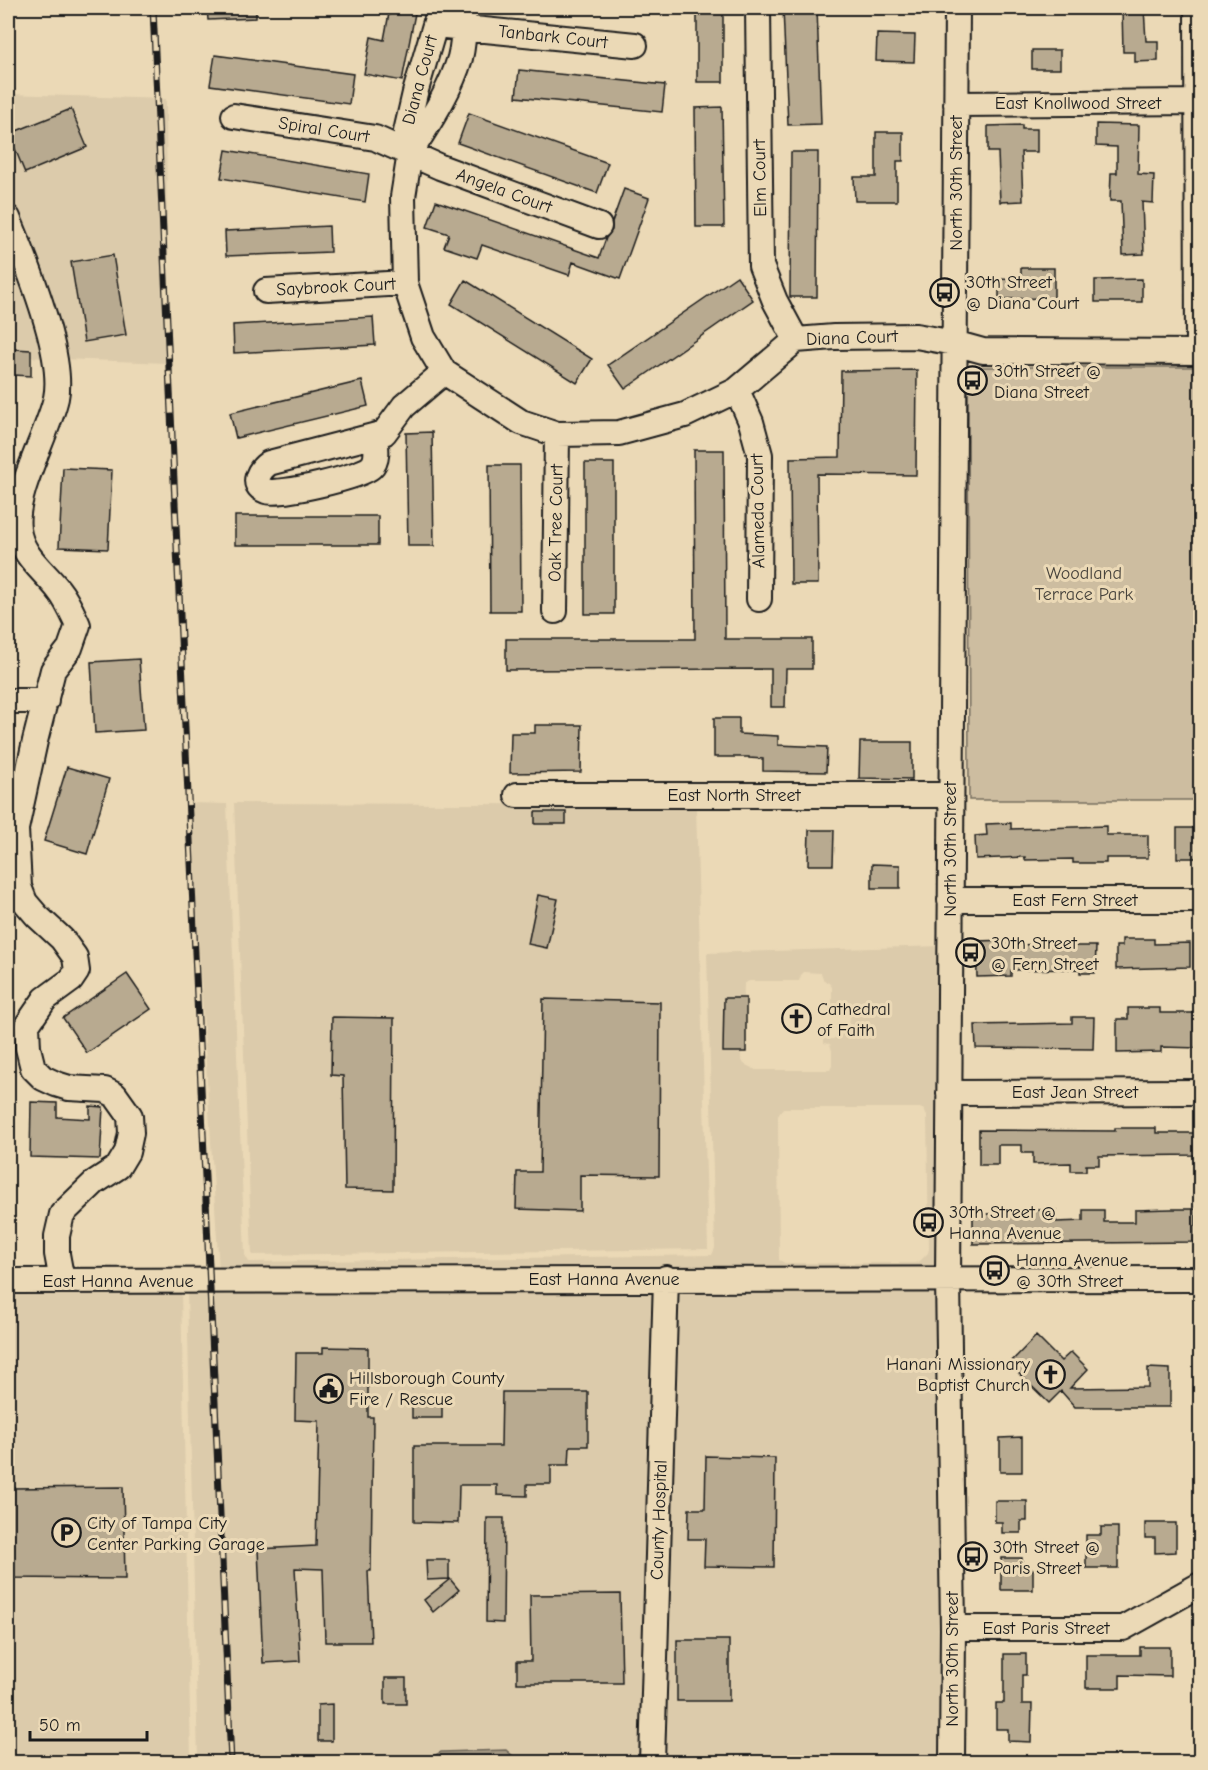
<svg xmlns="http://www.w3.org/2000/svg" width="1208" height="1770" font-family="'Comic Neue',sans-serif">
  <style>
    .built { fill: #dccbab; fill-rule: evenodd }
    .green { fill: #cdbda0; stroke: #746c5e; stroke-width: 1.5 }
    .water { fill: #a49882; stroke: #6e6659; stroke-width: 1.5 }
    .lines { fill: none; stroke-linecap: round; stroke-linejoin: round }
    .shore { stroke: #524e45; stroke-width: 1.5 }
    .building { fill: #b8aa90; stroke: #1c1c1c; stroke-width: 1.5 }
    .minor-casing { stroke: #1c1c1c; stroke-width: 28 }
    .minor { stroke: #ebd9b6; stroke-width: 24 }
    .rail-casing { stroke: #1c1c1c; stroke-width: 7 }
    .rail { stroke: #ebd9b6; stroke-width: 4.5; stroke-dasharray: 14; stroke-linecap: butt }
    .labels { text-anchor: middle; dominant-baseline: central; stroke-width: 6; stroke-linejoin: round; paint-order: stroke }
    .street-label { font-size: 18px; fill: #1c1c1c; stroke: #ebd9b6 }
    .poi-label { font-size: 18px; fill: #1c1c1c; stroke: #ebd9b6; text-anchor: start }
    .park-label { font-size: 18px; fill: #48443d; stroke: #ebd9b6 }
  </style>
  <rect width="100%" height="100%" fill="#ebd9b6"/>
  <filter id="ink" filterUnits="userSpaceOnUse"><feTurbulence type="fractalNoise" baseFrequency=".0167" numOctaves="2"/><feDisplacementMap in="SourceGraphic" scale="12" xChannelSelector="R" yChannelSelector="G"/><feConvolveMatrix kernelMatrix="1 2 1 2 8 2 1 2 1" color-interpolation-filters="sRGB"/></filter>
  <g filter="url(#ink)">
    <!-- built -->
    <path class="built" d="M8 94 166 99 168 363 62 359 24 236 8 198Z
      M8 254H15L46 358 8 356Z
      M190 803 227 804 245 1255 249 1262 712 1255 715 1248 707 953 942 946 940 1270 219 1271ZM804 972 821 973 824 981 829 983 832 987V1004L842 1005 850 1016 849 1025 842 1034 833 1039H824V1043L830 1044 832 1051V1066L830 1070H756L744 1064 741 1058 744 984 749 981H799L801 975ZM783 1108H920L924 1110 927 1116 929 1249 928 1253 920 1261 915 1263H785L779 1260 778 1116Z
      M234 803 696 805 708 1249 252 1255Z
      M657 1288 644 1762H520L506 1750 442 1752 430 1758V1762H198L187 1290Z
      M674 1288H940L944 1762H660Z
      M181 1291 191 1762H8V1295Z"/>
    <!-- green -->
    <path class="green" d="M968 367H1200V800H969Z"/>
    <!-- water -->
    <path class="water" d="M506 1750 520 1762H430V1758L441 1752Z"/>
    <g class="lines">
      <!-- shore -->
      <path class="shore" d="M436 1762 443 1758 503 1756 511 1762"/>
    </g>
    <!-- building -->
    <path class="building" d="M207 8H256V18L208 20Z
      M390 8H416L402 81 364 74 371 37 384 40Z
      M697 8H723V82H697Z
      M783 8H817L821 124 788 125Z
      M1122 8H1144L1146 41H1158V61L1135 62V52H1123Z
      M877 34 915 35 914 62 876 61Z
      M1032 50H1060V69H1032Z
      M215 55 353 74 349 104 210 85Z
      M519 70 665 85 662 112 516 97Z
      M722 107 724 227H696L695 108Z
      M71 109 87 147 25 173 9 134Z
      M469 113 608 163 597 193 458 143Z
      M1096 124 1139 125 1138 174 1154 175 1153 203 1142 202 1144 254 1123 255 1121 201H1110L1111 173H1117V147L1096 146Z
      M1022 125V129H1037V152H1021L1023 201 1000 202 998 152H988V126Z
      M876 132H903V161H897V201H855L854 177H876Z
      M226 150 369 174 365 202 221 178Z
      M791 152H818L817 297H790Z
      M624 189 649 198 620 279 573 262 569 275 482 245 477 258 444 247 449 234 427 227 436 201 599 258 606 238 612 230V222Z
      M329 226 330 252 226 256 225 231Z
      M113 255 126 335 84 342 71 262Z
      M1021 268H1054V298L999 299V279L1021 280Z
      M737 276 753 300 625 389 608 365Z
      M1142 279V302H1095V280Z
      M465 280 592 359 577 383 451 304Z
      M373 317 375 345 234 353 233 325Z
      M14 349 31 350V376L13 375Z
      M917 370 916 475 817 474 818 584H791L790 458 840 457 841 371Z
      M362 381 368 406 236 438 230 413Z
      M432 432 434 546H408L406 433Z
      M694 450H724L725 639H812V669H786L785 707H771V669L506 670V639H695Z
      M585 463H614V614H585Z
      M489 465H520L521 611H490Z
      M63 468 112 470 108 549 59 547Z
      M235 516H378V545H235Z
      M139 659 144 730 95 733 91 662Z
      M714 718H739V734L778 736V745L827 747 826 772 763 771V759L749 758V757H714Z
      M535 725H582L581 772 510 773 511 733H535Z
      M860 742H912V779L859 778Z
      M67 767 109 779 87 854 44 841Z
      M535 812H566V824H535Z
      M1011 823V829L1106 826V835H1148V858H1106V863H1073V859L1025 860V857L976 859 975 836 987 835 986 824Z
      M1177 828H1200V858H1177Z
      M809 830H834L833 865H808Z
      M872 864 900 865V888H872Z
      M538 895 558 899 547 948 528 944Z
      M1122 939H1154V944L1190 943V967L1116 969V946H1122Z
      M1011 940V945L1061 944V946H1096L1095 973H1080V969L1011 970V976L977 977 976 941Z
      M127 974 151 1009 87 1053 63 1018Z
      M724 998H746V1052H723Z
      M543 999 660 1002 659 1176 580 1175V1211L516 1209 517 1172H540Z
      M1128 1008H1160V1013H1200V1048L1161 1047V1052L1117 1053V1019H1128Z
      M332 1017 394 1018 393 1190 345 1189 343 1076 331 1075Z
      M1072 1017H1094L1093 1049 976 1048 975 1025 1072 1023Z
      M31 1102 57 1103V1117L90 1119V1106L103 1107 100 1159 30 1157Z
      M1115 1128H1156V1133H1200V1155L1099 1156V1165H1086V1171H1071V1163L1033 1164V1153H1022V1145H998V1165H979V1130L1115 1131Z
      M1171 1209H1196V1242L973 1244V1214H1022V1210H1056V1222L1083 1221V1210H1104V1222H1135V1210Z
      M1036 1336 1061 1361 1071 1352 1088 1369 1070 1388 1148 1387V1368L1170 1369V1407H1075L1061 1391 1049 1403 1009 1364Z
      M323 1347 368 1348V1417H373L371 1571H368L371 1642H325L323 1569 295 1568 300 1661 263 1663 258 1549 316 1546 319 1421 295 1420 296 1353H323Z
      M502 1392H588V1446H570L569 1465H551V1484H527V1496L497 1495V1485H459L458 1523 414 1522V1446H501Z
      M412 1396 442 1397V1418H412Z
      M1022 1437V1472H1000V1438Z
      M706 1456 775 1458 774 1567 704 1566 705 1539H688L689 1509H705Z
      M123 1487 125 1579 8 1578V1488Z
      M995 1501H1027V1521H1021V1533H1002V1522H995Z
      M487 1518H504L503 1623 486 1622Z
      M1145 1523H1176V1552L1155 1553V1538H1145Z
      M1101 1527H1118V1568H1086V1535H1101Z
      M1001 1558H1022V1569H1033V1590H1001Z
      M426 1560H449V1579L427 1580Z
      M450 1579 459 1590 433 1612 424 1600Z
      M620 1594 622 1683H517V1661H531L530 1595Z
      M677 1640H729V1701H677Z
      M1140 1647H1170V1676L1120 1675V1688H1086V1655H1140Z
      M1004 1654H1026V1675H1022V1704H1032L1031 1742 1008 1741V1729H996V1703H1004Z
      M385 1678H406V1704H385Z
      M332 1704V1741H318V1705Z"/>
    <g class="lines">
      <defs>
        <path id="minor" d="M440 8 415 93 406 132 410 153 403 197 405 283 423 337 444 372 521 422 557 434 619 433 685 415 737 390 796 340 834 337 916 336 954 343 983 351 1200 352
          M758 8 761 266 775 301 796 340
          M1197 8 1198 352
          M435 25 635 45
          M956 104 1200 102
          M234 116 375 138 440 167 599 226
          M410 153C428 124 450 92 460 58 464 42 464 24 463 8
          M8 218C25 258 65 355 56 398 48 434 13 493 18 529 21 555 43 570 58 589 67 600 72 612 78 625L70 648 53 670 35 741 16 829 19 887 25 902 37 916 62 939 75 957 77 971 71 980 45 999 27 1025 28 1048 33 1068 43 1078 56 1084 69 1088 105 1090 115 1095 130 1116 131 1133 127 1152 118 1167 95 1182 62 1214 57 1236V1254L62 1281
          M266 291 405 283
          M737 390 751 422 760 455 759 599
          M375 436C376 445 379 460 371 467 360 477 279 496 266 491 249 485 260 469 269 463L384 433 404 406 444 372
          M555 611 557 434
          M8 701H46
          M517 795H951
          M950 900H1200
          M949 1093 1200 1092
          M8 1281 1200 1279
          M953 1628H1123L1200 1585
          M652 1762 666 1278
          M952 1762 953 1628 948 1279 957 8"/>
      </defs>
      <!-- minor casing -->
      <use href="#minor" class="minor-casing"/>
      <!-- minor -->
      <use href="#minor" class="minor"/>
      <defs>
        <path id="rail" d="M153 8 231 1762"/>
      </defs>
      <!-- rail casing -->
      <use href="#rail" class="rail-casing"/>
      <!-- rail -->
      <use href="#rail" class="rail"/>
    </g>
  </g>
  <!-- icons -->
  <defs>
    <symbol id="bus-ring" viewBox="-11 -11 22 22"><circle r="9.5" fill="#ebd9b6" stroke="#1c1c1c" stroke-width="1.5"/><path d="M-5-6H5V4H4V6H2V4H-2V6H-4V4H-5ZM-3.5-4V0h7V-4ZM-3.5 1.2v1.5H-2V1.2ZM2 1.2v1.5H3.5V1.2Z" fill="#1c1c1c"/></symbol>
    <symbol id="church-ring" viewBox="-11 -11 22 22"><circle r="9.5" fill="#ebd9b6" stroke="#1c1c1c" stroke-width="1.5"/><path d="M-1.2-6h2.4v3.5h3.3v2.4h-3.3V6h-2.4V-.1h-3.3v-2.4h3.3Z" fill="#1c1c1c"/></symbol>
    <symbol id="civic-ring" viewBox="-11 -11 22 22"><circle r="9.5" fill="#ebd9b6" stroke="#1c1c1c" stroke-width="1.5"/><path d="M-.6-6.5H3V-4.5H.6V-3L4-1V1h2V6H-6V1h2V-1L-.6-3ZM-1.2 2.5V6h2.4V2.5Z" fill="#1c1c1c"/></symbol>
    <symbol id="parking-ring" viewBox="-11 -11 22 22"><circle r="9.5" fill="#ebd9b6" stroke="#1c1c1c" stroke-width="1.5"/><path d="M-3.5-5.5H1a3.5 3.5 0 0 1 0 7H-1V5.5H-3.5ZM-1-3.4V-.6H.8a1.4 1.4 0 0 0 0-2.8Z" fill="#1c1c1c"/></symbol>
  </defs>
  <g fill-rule="evenodd">
    <use href="#bus-ring" x="928" y="276" width="33" height="33"/>
    <use href="#bus-ring" x="956" y="364" width="33" height="33"/>
    <use href="#bus-ring" x="954" y="936" width="33" height="33"/>
    <use href="#church-ring" x="780" y="1002" width="33" height="33"/>
    <use href="#bus-ring" x="912" y="1206" width="33" height="33"/>
    <use href="#bus-ring" x="978" y="1254" width="33" height="33"/>
    <use href="#church-ring" x="1034" y="1358" width="33" height="33"/>
    <use href="#civic-ring" x="312" y="1372" width="33" height="33"/>
    <use href="#parking-ring" x="50" y="1516" width="33" height="33"/>
    <use href="#bus-ring" x="956" y="1540" width="33" height="33"/>
  </g>
  <g class="labels">
    <!-- street labels -->
    <g class="street-label">
      <text transform="translate(553 37) rotate(6)">Tanbark Court</text>
      <text transform="translate(420 80) rotate(-75)">Diana Court</text>
      <text x="1078" y="103">East Knollwood Street</text>
      <text transform="translate(324 130) rotate(9)">Spiral Court</text>
      <text transform="translate(760 178) rotate(-91)">Elm Court</text>
      <text transform="translate(956 183) rotate(-90)">North 30th Street</text>
      <text transform="translate(504 191) rotate(20)">Angela Court</text>
      <text transform="translate(336 287) rotate(-3)">Saybrook Court</text>
      <text transform="translate(852 338) rotate(-2)">Diana Court</text>
      <text transform="translate(758 511) rotate(-91)">Alameda Court</text>
      <text transform="translate(556 523) rotate(-89)">Oak Tree Court</text>
      <text x="734" y="795">East North Street</text>
      <text transform="translate(950 849) rotate(-90)">North 30th Street</text>
      <text x="1075" y="900">East Fern Street</text>
      <text x="1075" y="1092">East Jean Street</text>
      <text x="604" y="1279">East Hanna Avenue</text>
      <text x="118" y="1281">East Hanna Avenue</text>
      <text transform="translate(659 1520) rotate(-88)">County Hospital</text>
      <text x="1046" y="1628">East Paris Street</text>
      <text transform="translate(952 1659) rotate(-90)">North 30th Street</text>
    </g>
    <!-- poi labels -->
    <g class="poi-label">
      <text x="966" y="282">30th Street<tspan x="966" dy="21">@ Diana Court</tspan></text>
      <text x="994" y="371">30th Street @<tspan x="994" dy="21">Diana Street</tspan></text>
      <text x="991" y="943">30th Street<tspan x="991" dy="21">@ Fern Street</tspan></text>
      <text x="817" y="1009">Cathedral<tspan x="817" dy="21">of Faith</tspan></text>
      <text x="949" y="1212">30th Street @<tspan x="949" dy="21">Hanna Avenue</tspan></text>
      <text x="1016" y="1260">Hanna Avenue<tspan x="1016" dy="21">@ 30th Street</tspan></text>
      <text x="1030" y="1364" text-anchor="end">Hanani Missionary<tspan x="1030" dy="21">Baptist Church</tspan></text>
      <text x="349" y="1378">Hillsborough County<tspan x="349" dy="21">Fire / Rescue</tspan></text>
      <text x="87" y="1523">City of Tampa City<tspan x="87" dy="21">Center Parking Garage</tspan></text>
      <text x="993" y="1547">30th Street @<tspan x="993" dy="21">Paris Street</tspan></text>
    </g>
    <!-- park labels -->
    <g class="park-label">
      <text x="1084" y="573">Woodland<tspan x="1084" dy="21">Terrace Park</tspan></text>
    </g>
  </g>
  <!-- margin -->
  <rect width="1208" height="1770" fill="none" stroke="#ebd9b6" stroke-width="30"/>
  <rect x="15" y="15" width="1178" height="1740" fill="none" stroke="#1c1c1c" stroke-width="2" filter="url(#ink)"/>
  <!-- scale -->
  <path d="M30 1731v9h117v-9" fill="none" stroke="#1c1c1c" stroke-width="3"/>
  <text x="39" y="1731" font-size="18" fill="#1c1c1c" stroke="#ebd9b6" stroke-width="4.5" paint-order="stroke">50 m</text>
</svg>
